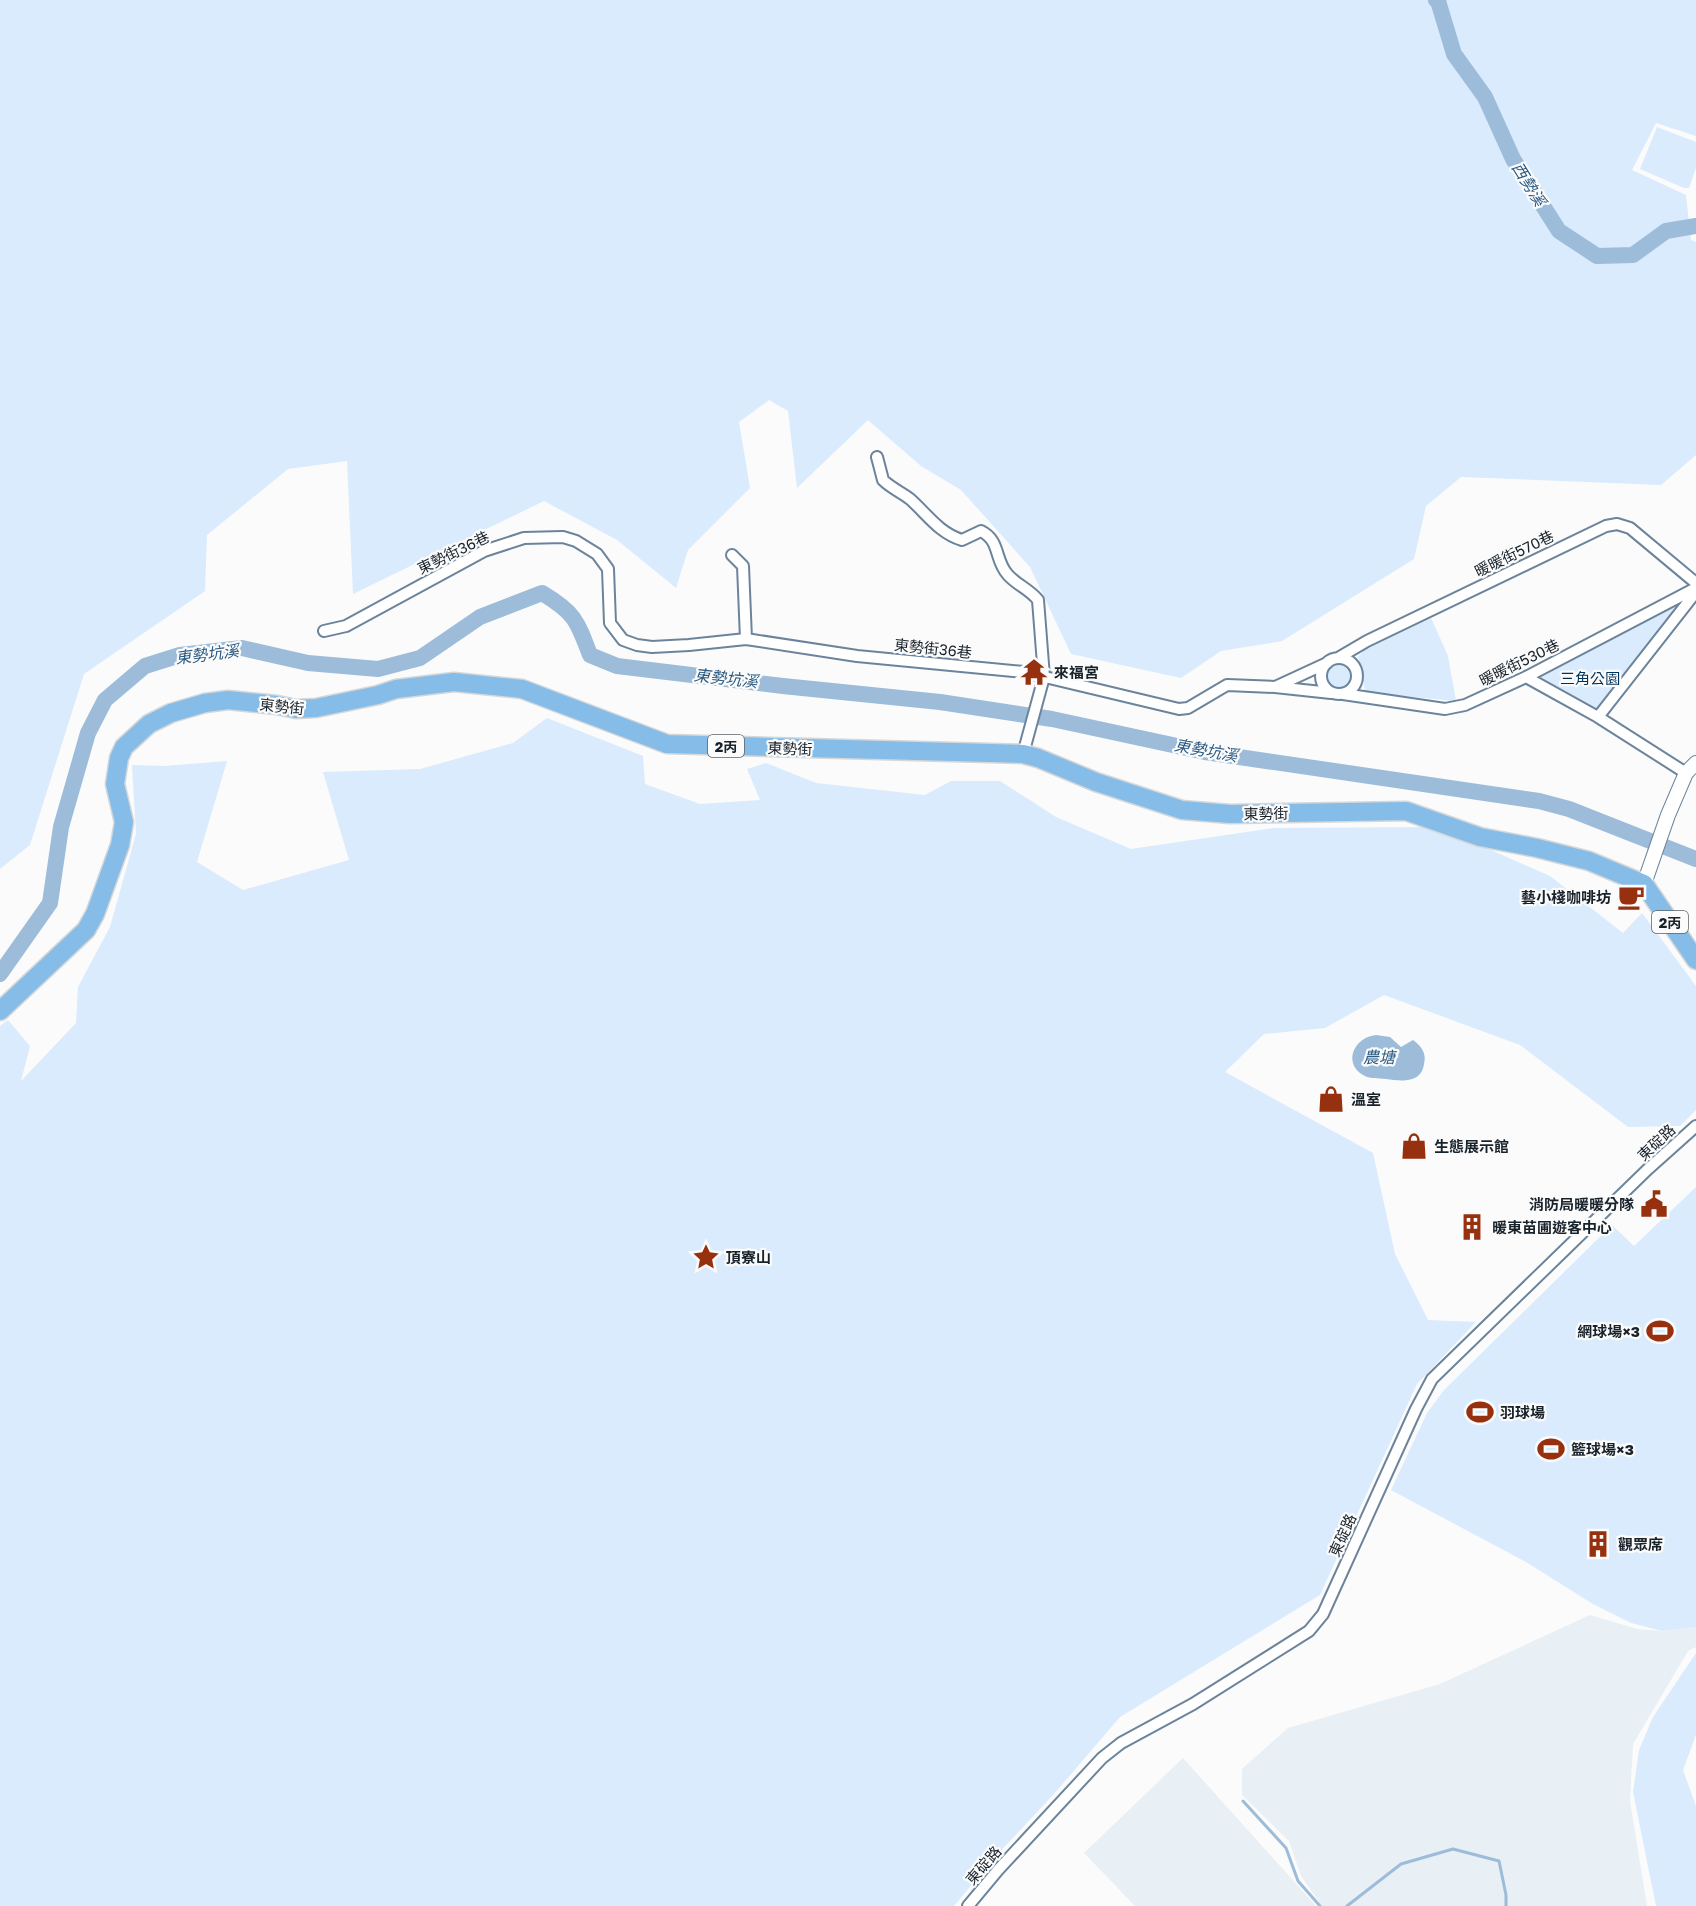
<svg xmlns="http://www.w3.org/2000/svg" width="1696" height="1906" font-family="'Golos Text','Noto Sans TC',sans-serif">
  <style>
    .built { fill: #e8eff5 }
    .green { fill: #d9ebfc }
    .water { fill: #9cbcda }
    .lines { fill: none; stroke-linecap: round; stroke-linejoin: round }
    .stream { stroke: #9cbcda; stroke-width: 3 }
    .river { stroke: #9cbcda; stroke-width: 16 }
    .minor-casing { stroke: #6c849b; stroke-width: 14 }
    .tertiary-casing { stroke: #6c849b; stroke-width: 16 }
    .primary-casing { stroke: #d5d7d9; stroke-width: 21 }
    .minor { stroke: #fff; stroke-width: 10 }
    .tertiary { stroke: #fff; stroke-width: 14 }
    .primary { stroke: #85bce8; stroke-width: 18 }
    .labels { text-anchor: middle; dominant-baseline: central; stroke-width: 4.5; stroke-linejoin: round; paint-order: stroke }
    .shield { fill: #fbfbfb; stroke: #5c6369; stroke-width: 1.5 }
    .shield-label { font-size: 14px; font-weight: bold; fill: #18222b }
    .street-label { font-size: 15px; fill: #18222b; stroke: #fbfbfb }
    .poi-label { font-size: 15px; font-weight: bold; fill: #18222b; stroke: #fbfbfb; text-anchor: start }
    .park-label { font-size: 15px; fill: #003359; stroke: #fbfbfb }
    .water-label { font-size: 16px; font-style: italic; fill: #2b5a83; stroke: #fbfbfb }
  </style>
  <rect width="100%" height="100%" fill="#fbfbfb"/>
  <!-- built -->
  <path class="built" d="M1590 1615 1637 1629 1662 1631 1696 1627V1647L1688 1651 1633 1744 1630 1801 1647 1906H1322L1301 1876 1289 1841 1242 1795V1769L1288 1728 1440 1684Z
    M1183 1758 1316 1906H1135L1084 1853Z"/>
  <!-- green -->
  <path class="green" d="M0 0H1696V136L1656 123 1632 170 1686 195 1691 240 1696 242V455L1661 485 1461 477 1426 506 1414 559 1282 641 1221 651 1181 678 1071 654 1030 567 961 490 921 466 868 420 797 488 788 411 769 400 739 422 750 488 688 550 676 588 617 540 544 501 353 594 347 461 288 469 207 535 205 591 84 674 30 845 0 869Z
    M1657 127 1696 142V168L1689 188H1684L1640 169Z
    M1684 599 1596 710 1540 678Z
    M1431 618 1448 656 1456 701 1369 693 1365 691 1358 657 1363 651Z
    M1326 677a13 13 0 1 1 26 0a13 13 0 1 1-26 0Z
    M547 718 643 756 645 784 700 804 760 800 747 769 766 763 816 783 925 795 951 781H1000L1056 817 1131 849 1273 828 1439 827 1550 876 1623 933 1642 913 1696 986V1110L1680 1126 1628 1127 1520 1045 1384 995 1325 1028 1264 1034 1225 1072 1373 1153 1395 1254 1428 1320 1476 1322 1417 1384 1320 1595 1120 1717 1054 1794 994 1858 954 1906H0V1026L8 1020 30 1046 21 1081 76 1023 78 987 110 927 136 834 132 765 164 766 227 761 197 862 243 890 349 860 323 772 420 769 513 743Z
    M1696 1187V1627L1662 1631 1631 1623 1593 1604 1526 1562 1391 1490 1427 1413 1444 1390 1612 1225 1634 1246Z
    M1696 1653V1735L1683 1770 1696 1806V1906H1656L1633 1792 1639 1750 1653 1717Z"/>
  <!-- water -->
  <path class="water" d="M1376 1035 1390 1037 1401 1047 1413 1040C1421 1046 1427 1053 1424 1064 1421 1084 1401 1081 1386 1079 1378 1078 1369 1079 1363 1075 1342 1062 1355 1037 1376 1035Z"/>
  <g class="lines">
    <!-- stream -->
    <path class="stream" d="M1243 1801 1286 1848 1298 1881 1320 1906
      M1347 1906 1401 1864 1453 1849 1499 1861 1506 1895V1906"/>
    <!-- river -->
    <path class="river" d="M1436 0 1438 1 1454 54 1485 97 1513 159 1559 231 1597 256 1633 255 1666 231 1696 226
      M0 974 50 903 61 827 88 733 105 700 145 666 180 655 242 648 308 663 378 669 420 658 480 617 542 593C574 612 577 620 590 655L617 666 783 686 940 702 1052 719 1205 752 1539 801 1569 809 1696 859"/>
    <defs>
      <path id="minor" d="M877 457 883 480C891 488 901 492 910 499 927 514 939 533 962 540L981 531C1001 541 994 560 1008 575 1017 585 1029 589 1038 600L1044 677 1023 754
        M732 555 743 566 746 639
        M324 631 346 626 484 551 524 538 563 537 576 541 597 554 608 569 610 623 623 640 637 645 652 647 689 645 746 639 857 656 1024 672 1179 709 1188 708 1227 685 1275 687 1331 693
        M1338 658 1367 641 1606 526 1617 524 1630 528 1696 583
        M1321 676a18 18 0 1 1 36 0a18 18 0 1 1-36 0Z
        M1526 677 1598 717 1686 773
        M1275 687 1327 663
        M1343 694 1445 709 1465 705 1526 677 1696 588
        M1598 717 1696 592
        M968 1906 998 1870 1102 1758 1121 1743 1193 1704 1309 1631 1323 1614 1416 1409 1432 1379 1648 1169 1696 1126"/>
      <path id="tertiary" d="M1644 884 1668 815 1686 773 1696 763"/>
      <path id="primary" d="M0 1011 86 930 95 914 120 845 124 822 115 784 119 758 124 747 149 724 171 713 205 703 228 700 277 705 296 709 316 708 378 695 396 689 454 682 522 689 667 744 1023 754 1038 758 1096 782 1182 810 1230 814 1406 811 1480 837 1537 848 1589 861 1644 884 1696 960"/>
    </defs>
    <!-- minor casing -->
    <use href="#minor" class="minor-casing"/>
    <!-- tertiary casing -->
    <use href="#tertiary" class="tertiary-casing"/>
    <!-- primary casing -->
    <use href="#primary" class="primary-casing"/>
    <!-- minor -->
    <use href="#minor" class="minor"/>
    <!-- tertiary -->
    <use href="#tertiary" class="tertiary"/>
    <!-- primary -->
    <use href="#primary" class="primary"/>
  </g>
  <!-- icons -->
  <defs>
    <symbol id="temple-bare" viewBox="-9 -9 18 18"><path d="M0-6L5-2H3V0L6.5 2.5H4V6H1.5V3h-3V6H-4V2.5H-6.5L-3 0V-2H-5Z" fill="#97300e" stroke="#fbfbfb" stroke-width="2.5" paint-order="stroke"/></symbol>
    <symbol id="cafe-bare" viewBox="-9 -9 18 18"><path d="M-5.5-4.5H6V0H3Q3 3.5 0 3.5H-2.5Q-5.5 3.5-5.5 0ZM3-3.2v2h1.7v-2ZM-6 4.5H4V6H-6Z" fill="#97300e" stroke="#fbfbfb" stroke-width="2.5" paint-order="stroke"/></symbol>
    <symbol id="shop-bare" viewBox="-9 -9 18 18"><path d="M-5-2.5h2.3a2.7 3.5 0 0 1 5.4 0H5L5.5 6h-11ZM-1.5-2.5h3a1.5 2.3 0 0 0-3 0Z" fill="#97300e" stroke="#fbfbfb" stroke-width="2.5" paint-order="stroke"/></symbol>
    <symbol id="civic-bare" viewBox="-9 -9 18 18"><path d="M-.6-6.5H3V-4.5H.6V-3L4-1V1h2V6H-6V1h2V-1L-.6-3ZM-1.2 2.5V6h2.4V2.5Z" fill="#97300e" stroke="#fbfbfb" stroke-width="2.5" paint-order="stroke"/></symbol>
    <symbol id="building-bare" viewBox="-9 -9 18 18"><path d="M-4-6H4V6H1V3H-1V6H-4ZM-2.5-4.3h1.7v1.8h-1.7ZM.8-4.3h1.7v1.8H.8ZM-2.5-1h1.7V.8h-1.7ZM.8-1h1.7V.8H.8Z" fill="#97300e" stroke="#fbfbfb" stroke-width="2.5" paint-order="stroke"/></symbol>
    <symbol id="sight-bare" viewBox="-9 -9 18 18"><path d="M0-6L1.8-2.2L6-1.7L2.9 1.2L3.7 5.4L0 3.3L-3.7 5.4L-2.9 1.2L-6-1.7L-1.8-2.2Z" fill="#97300e" stroke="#fbfbfb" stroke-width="2.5" paint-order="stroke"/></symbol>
    <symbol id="stadium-bare" viewBox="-9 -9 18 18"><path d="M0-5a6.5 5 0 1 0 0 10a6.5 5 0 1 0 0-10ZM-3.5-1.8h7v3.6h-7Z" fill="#97300e" stroke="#fbfbfb" stroke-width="2.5" paint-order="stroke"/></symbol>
  </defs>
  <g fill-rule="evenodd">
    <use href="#temple-bare" x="1015" y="653" width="38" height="38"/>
    <use href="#cafe-bare" x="1612" y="878" width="38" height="38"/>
    <use href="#shop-bare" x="1312" y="1080" width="38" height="38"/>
    <use href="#shop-bare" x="1395" y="1127" width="38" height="38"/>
    <use href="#civic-bare" x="1635" y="1185" width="38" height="38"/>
    <use href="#building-bare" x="1453" y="1208" width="38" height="38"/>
    <use href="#sight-bare" x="687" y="1238" width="38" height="38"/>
    <use href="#stadium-bare" x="1641" y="1312" width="38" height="38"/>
    <use href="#stadium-bare" x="1461" y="1393" width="38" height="38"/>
    <use href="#stadium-bare" x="1532" y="1430" width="38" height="38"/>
    <use href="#building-bare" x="1579" y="1525" width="38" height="38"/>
  </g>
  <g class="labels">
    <!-- shield labels -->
    <g class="shield">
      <rect x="708" y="735" width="36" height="22" rx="4.5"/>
      <rect x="1652" y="911" width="36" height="22" rx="4.5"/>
    </g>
    <g class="shield-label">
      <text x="726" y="746">2丙</text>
      <text x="1670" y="922">2丙</text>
    </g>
    <!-- street labels -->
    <g class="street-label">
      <text transform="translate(453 552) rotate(-26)">東勢街36巷</text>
      <text transform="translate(1514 553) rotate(-26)">暖暖街570巷</text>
      <text transform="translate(933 648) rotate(6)">東勢街36巷</text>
      <text transform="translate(1519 662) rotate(-26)">暖暖街530巷</text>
      <text transform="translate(282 706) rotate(6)">東勢街</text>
      <text transform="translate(790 748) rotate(2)">東勢街</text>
      <text transform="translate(1266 813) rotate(-1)">東勢街</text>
      <text transform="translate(1656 1142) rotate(-43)">東碇路</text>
      <text transform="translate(1342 1535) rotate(-66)">東碇路</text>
      <text transform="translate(983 1865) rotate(-49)">東碇路</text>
    </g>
    <!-- poi labels -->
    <g class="poi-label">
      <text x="1054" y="672">來福宮</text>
      <text x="1611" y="897" text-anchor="end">藝小棧咖啡坊</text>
      <text x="1351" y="1099">溫室</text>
      <text x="1434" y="1146">生態展示館</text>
      <text x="1634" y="1204" text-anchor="end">消防局暖暖分隊</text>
      <text x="1492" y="1227">暖東苗圃遊客中心</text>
      <text x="726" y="1257">頂寮山</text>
      <text x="1640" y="1331" text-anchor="end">網球場×3</text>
      <text x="1500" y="1412">羽球場</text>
      <text x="1571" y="1449">籃球場×3</text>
      <text x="1618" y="1544">觀眾席</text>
    </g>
    <!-- park labels -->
    <g class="park-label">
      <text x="1590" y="678">三角公園</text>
    </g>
    <!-- water labels -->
    <g class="water-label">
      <text transform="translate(1529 184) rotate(58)">西勢溪</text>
      <text transform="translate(207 654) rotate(-7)">東勢坑溪</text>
      <text transform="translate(726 678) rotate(6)">東勢坑溪</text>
      <text transform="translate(1206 750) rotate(10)">東勢坑溪</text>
      <text x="1379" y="1057">農塘</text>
    </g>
  </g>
</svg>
